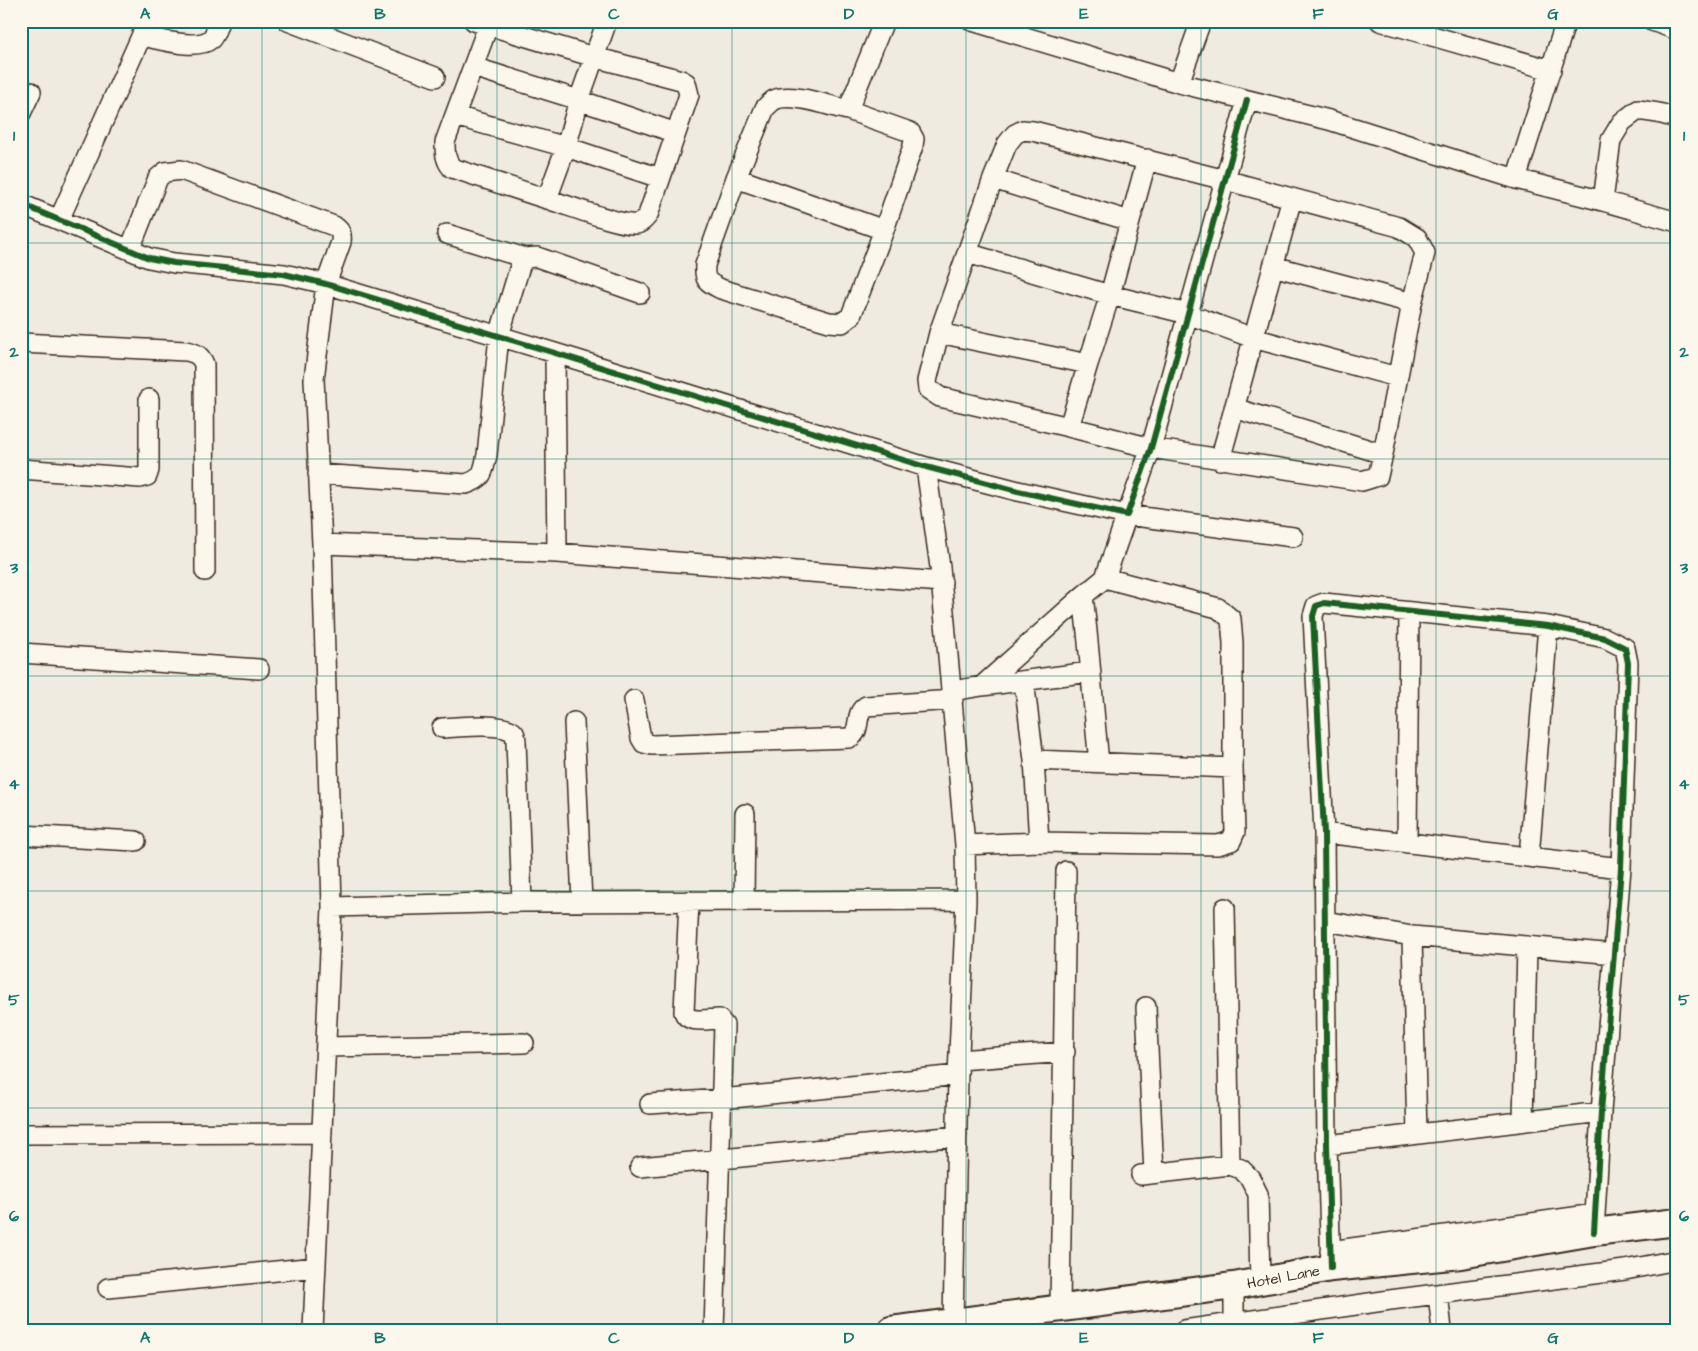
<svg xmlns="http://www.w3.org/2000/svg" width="1698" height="1351" font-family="'Architects Daughter',sans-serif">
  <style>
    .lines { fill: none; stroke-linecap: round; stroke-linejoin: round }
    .street-casing { stroke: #3b2a1e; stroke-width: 22 }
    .secondary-casing { stroke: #3b2a1e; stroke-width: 30 }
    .street { stroke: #fbf7ec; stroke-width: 19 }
    .secondary { stroke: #fbf7ec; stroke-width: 26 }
    .cycleway-casing { stroke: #fbf7ec; stroke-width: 9 }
    .cycleway { stroke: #1b5e20; stroke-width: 6 }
    .grid { fill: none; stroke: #0f766e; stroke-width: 1; stroke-opacity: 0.55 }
    .labels { text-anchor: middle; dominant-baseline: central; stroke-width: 4.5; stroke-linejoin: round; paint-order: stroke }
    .street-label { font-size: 15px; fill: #3b2a1e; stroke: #fbf7ec }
    .neatline { fill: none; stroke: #0f766e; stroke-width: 2 }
    .grid-label { font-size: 16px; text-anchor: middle; font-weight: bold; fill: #0f766e }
  </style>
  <rect width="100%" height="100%" fill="#f0ebe0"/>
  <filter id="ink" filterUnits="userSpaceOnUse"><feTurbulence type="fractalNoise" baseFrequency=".02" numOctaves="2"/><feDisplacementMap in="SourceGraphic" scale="10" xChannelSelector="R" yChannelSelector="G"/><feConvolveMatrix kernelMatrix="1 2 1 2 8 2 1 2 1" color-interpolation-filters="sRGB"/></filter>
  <g filter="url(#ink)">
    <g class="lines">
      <defs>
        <path id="street" d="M288 21 435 77
          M474 21 594 57 681 80 686 83 689 95 648 215C645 219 641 224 636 224 622 226 564 204 547 199L566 147 579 100 607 21
          M972 21 1179 83 1329 120 1516 179 1603 201 1677 222
          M1380 21 1551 70
          M1652 21 1677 30
          M488 26 445 142C445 152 445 160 452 168L547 199
          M142 36C159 39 197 51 211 39 215 35 217 27 219 21
          M473 67 579 100 676 133
          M1179 83 1201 21
          M848 110 910 132 914 139 913 146 884 230 851 316 842 323 829 322 721 289C707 282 704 281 705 265L736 178 765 108C768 105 771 102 774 100 791 92 829 106 848 110L884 21
          M21 113 31 92
          M455 116 566 147 660 178
          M1023 130 1033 131 1225 180 1399 227 1417 238 1425 253 1412 303 1383 454 1378 476 1362 481 1151 448 1069 427 940 397 928 389 927 381 939 333 993 179 1007 144 1015 134Z
          M736 178 884 230
          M993 179 1130 221
          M1516 179 1566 21
          M1603 201 1611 140 1622 122 1638 110 1658 113 1677 118
          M21 204 149 258 174 263 284 274 326 284 555 353 926 467 1018 491 1127 515 1151 448 1247 100
          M59 220 148 21
          M447 234 525 258
          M130 249 158 178 165 172 181 170 334 226C341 231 342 234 341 242L326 284 314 379 322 544 332 907 313 1330
          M967 253 1110 295 1188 314 1253 338 1397 377
          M1273 266 1412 303
          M939 333 1088 364 1069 427
          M21 343 186 351C196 353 200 355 204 364L205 571
          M555 353 557 553
          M1088 364 1110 295 1147 159
          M1234 408 1383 454
          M1220 460 1292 198
          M926 467 940 567 965 845 966 900 958 1075 953 1322
          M21 469 140 478 147 476 149 470V399
          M318 474 466 484C484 478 483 472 487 455L499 336 520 266 525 258 537 257 640 293
          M322 544 557 553 942 582
          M1083 596C1090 651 1093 707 1099 762
          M21 653 259 669
          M1024 681 1034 760 1039 842
          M982 686 1083 596 1105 578
          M952 691 982 686 1090 672
          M634 700 641 738 644 743 652 745 849 738C863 731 853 714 866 706L953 700
          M574 722 582 902
          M442 728C456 727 506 722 514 733 515 734 516 740 516 741L522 902
          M1034 760 1233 768
          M1324 833 1621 868
          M21 835 136 841
          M1407 843 1409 612
          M965 845 1039 842 1218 845 1231 841 1235 832 1233 768V643L1231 619 1218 608 1105 578 1127 515 1293 537
          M1529 857 1548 626
          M689 901 684 1012C688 1024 708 1019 719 1019L724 1025 714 1330
          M744 901 745 814
          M332 907 522 902 966 900
          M1225 908 1230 1165
          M1325 921 1412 936 1417 1134
          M1412 936 1615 954
          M1146 1007 1154 1173
          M326 1047 524 1043
          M959 1060 1065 1052
          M650 1104 722 1099 958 1075
          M1523 1121 1527 946
          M21 1134 322 1133
          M1327 1145 1601 1112
          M640 1167 957 1136
          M1141 1175 1230 1165 1241 1169 1250 1178 1258 1194 1260 1281
          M1330 1251 1595 1214
          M1331 1268 1327 1145 1324 833 1313 616 1316 606 1324 603 1548 626 1605 638 1625 648 1628 663 1621 868 1601 1112 1594 1232
          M1234 1286V1330
          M108 1288 316 1267
          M1438 1294 1442 1330
          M1060 1308 1066 871
          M1184 1330 1390 1300 1625 1270 1677 1260"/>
        <g id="secondary">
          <path id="s1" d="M891 1330 1234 1286 1331 1268 1461 1255 1594 1232 1677 1222"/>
        </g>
      </defs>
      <!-- street casing -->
      <use href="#street" class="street-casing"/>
      <!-- secondary casing -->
      <use href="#secondary" class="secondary-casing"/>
      <!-- street -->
      <use href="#street" class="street"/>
      <!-- secondary -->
      <use href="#secondary" class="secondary"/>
      <defs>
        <path id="cycleway" d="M21 204 149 258 174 263 284 274 326 284 555 353 926 467 1018 491 1127 515 1151 448 1247 100
          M1331 1268 1327 1145 1324 833 1313 616 1316 606 1324 603 1548 626 1605 638 1625 648 1628 663 1621 868 1601 1112 1594 1232"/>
      </defs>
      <!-- cycleway casing -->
      <use href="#cycleway" class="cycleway-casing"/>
      <!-- cycleway -->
      <use href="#cycleway" class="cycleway"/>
    </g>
  </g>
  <!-- grid -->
  <path class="grid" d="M262 21V1330M497 21V1330M732 21V1330M966 21V1330M1201 21V1330M1436 21V1330M21 243H1677M21 459H1677M21 676H1677M21 891H1677M21 1108H1677"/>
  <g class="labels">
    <!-- street labels -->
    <g class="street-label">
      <text stroke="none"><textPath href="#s1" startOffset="396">Hotel Lane</textPath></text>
    </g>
  </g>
  <!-- margin -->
  <rect width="1698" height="1351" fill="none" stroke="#fbf7ec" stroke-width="55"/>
  <rect x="28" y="28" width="1642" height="1296" class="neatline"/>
  <g class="grid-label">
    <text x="145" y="19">A</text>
    <text x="380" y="19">B</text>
    <text x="614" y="19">C</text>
    <text x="849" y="19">D</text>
    <text x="1084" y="19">E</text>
    <text x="1318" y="19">F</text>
    <text x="1553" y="19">G</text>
    <text x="14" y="141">1</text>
    <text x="1684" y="141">1</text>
    <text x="14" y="357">2</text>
    <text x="1684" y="357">2</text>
    <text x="14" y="573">3</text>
    <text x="1684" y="573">3</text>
    <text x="14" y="789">4</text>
    <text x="1684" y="789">4</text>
    <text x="14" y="1005">5</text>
    <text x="1684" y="1005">5</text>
    <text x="14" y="1221">6</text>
    <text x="1684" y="1221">6</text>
    <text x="145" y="1343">A</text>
    <text x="380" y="1343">B</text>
    <text x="614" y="1343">C</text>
    <text x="849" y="1343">D</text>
    <text x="1084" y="1343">E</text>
    <text x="1318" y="1343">F</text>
    <text x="1553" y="1343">G</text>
  </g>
</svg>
